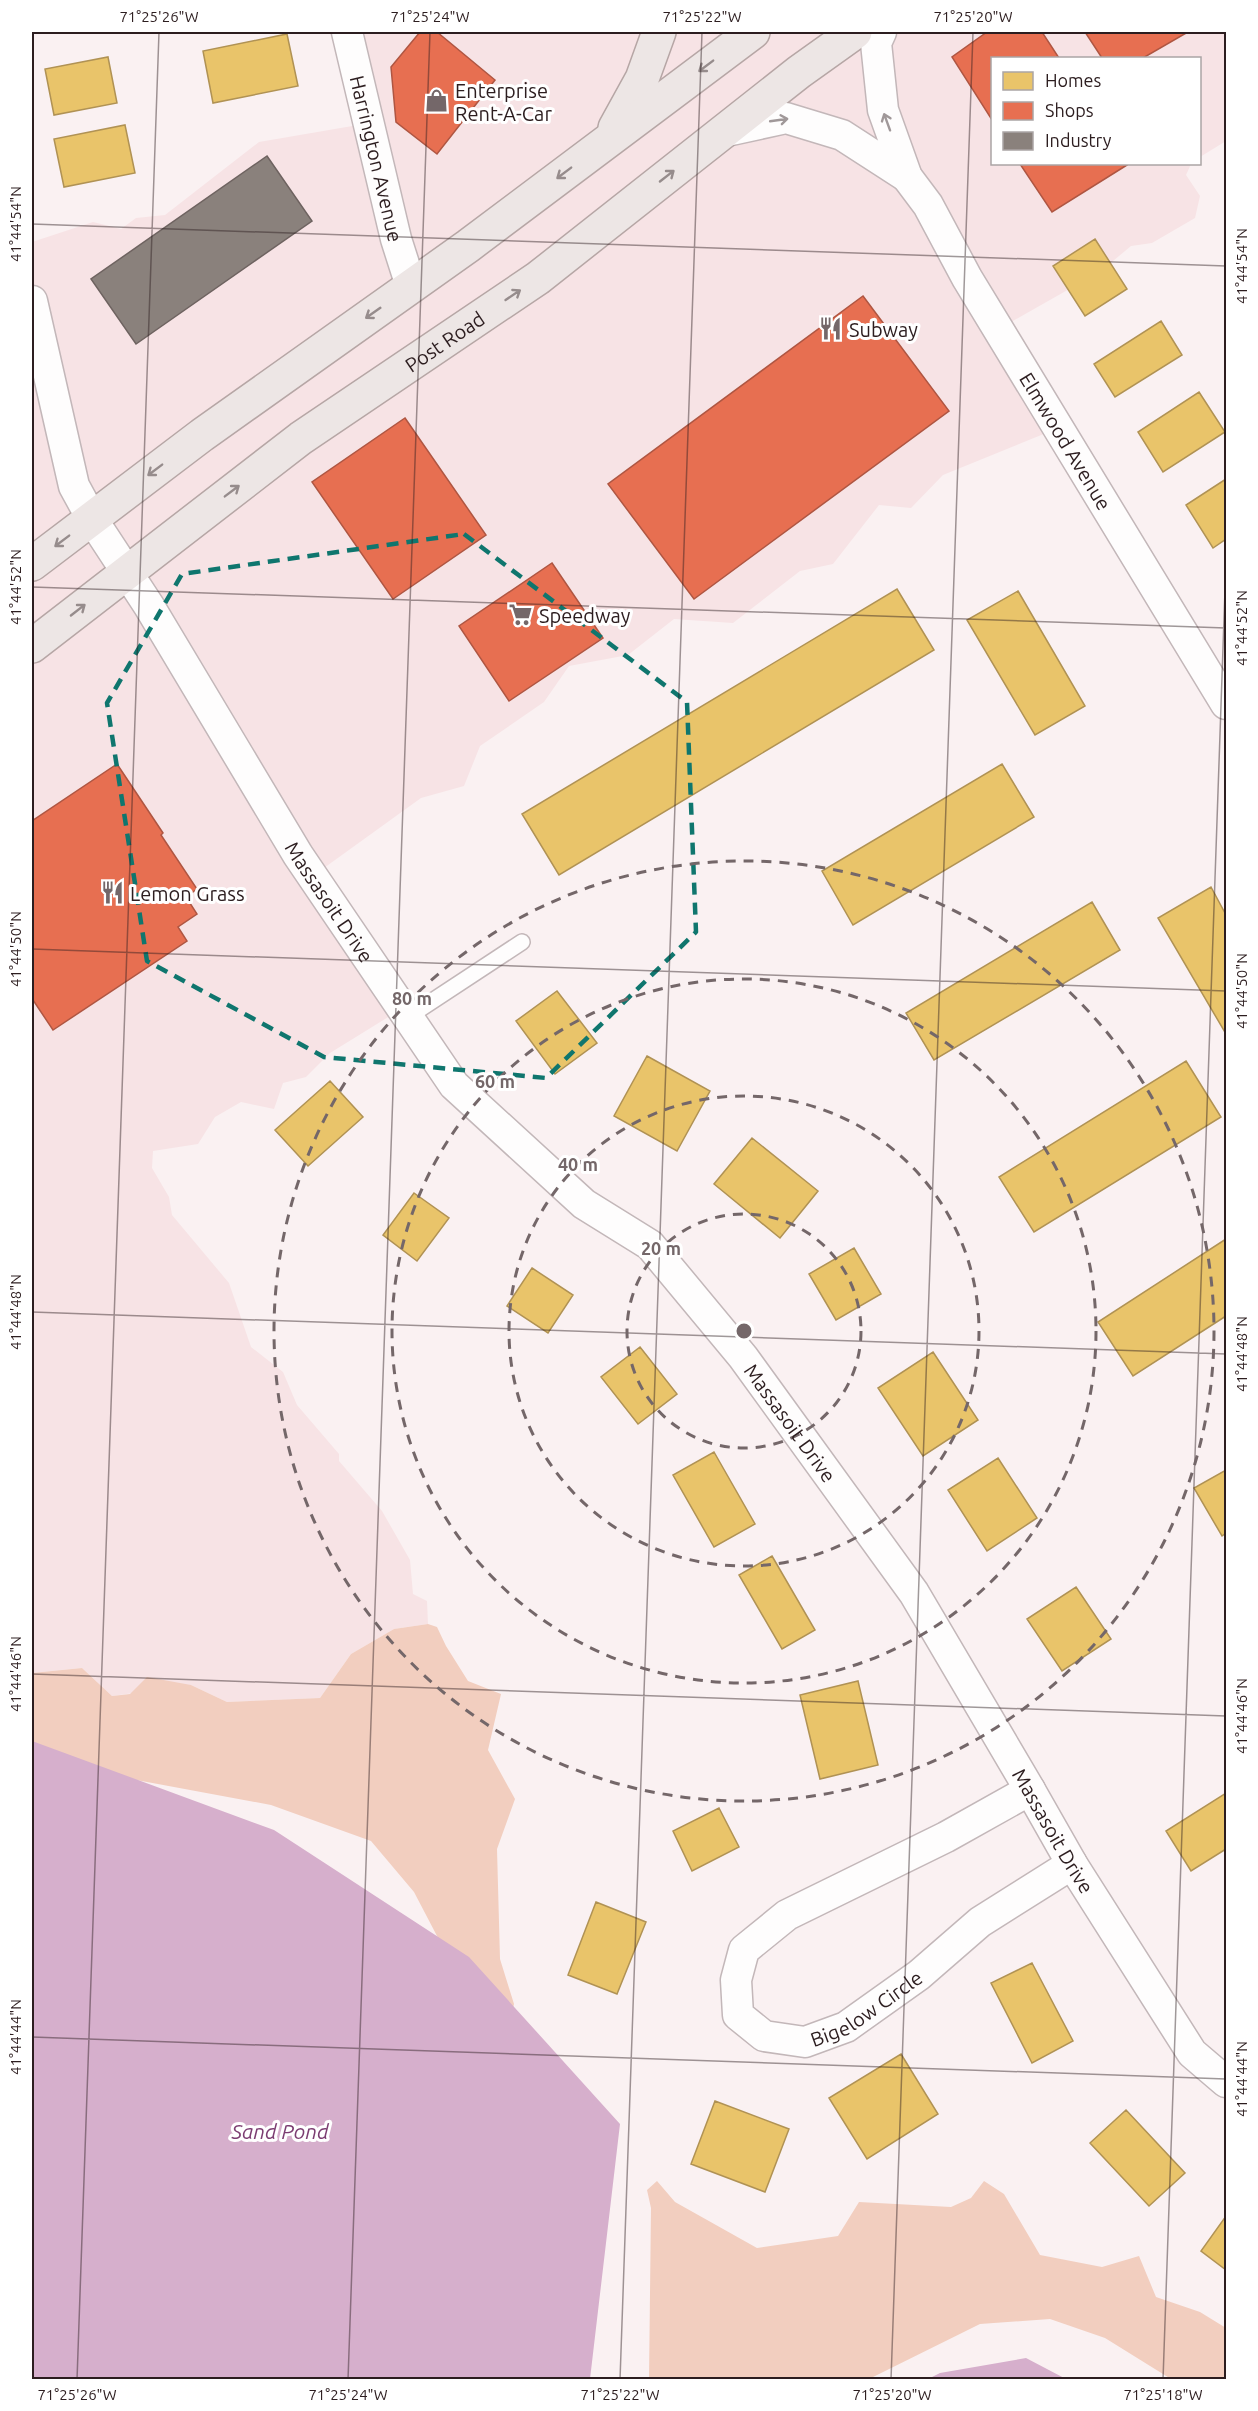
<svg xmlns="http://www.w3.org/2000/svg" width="1258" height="2411" font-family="Ubuntu,sans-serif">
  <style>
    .built { fill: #f7e3e5 }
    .green { fill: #f2cebf }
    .water { fill: #d6afcc }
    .homes { fill: #e9c46a; stroke: #b09254; stroke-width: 1.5 }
    .shops { fill: #e76f51; stroke: #af5642; stroke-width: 1.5 }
    .industry { fill: #8a817c; stroke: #6e6360; stroke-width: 1.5 }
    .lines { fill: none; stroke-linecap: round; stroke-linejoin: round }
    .lane-casing { stroke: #c3b7b9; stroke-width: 18 }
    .street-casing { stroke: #c3b7b9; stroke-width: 33 }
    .primary-casing { stroke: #b6a6a5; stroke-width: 36 }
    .lane { stroke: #fefdfd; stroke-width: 15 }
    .street { stroke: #fefdfd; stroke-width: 30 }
    .primary { stroke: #ede6e5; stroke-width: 33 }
    .oneway { stroke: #968c8c }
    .oneway2 { stroke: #a09899 }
    .marked { fill: none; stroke: #0f766e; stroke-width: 4.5; stroke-dasharray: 12 8; stroke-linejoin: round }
    .ticks { fill: none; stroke: #2c1d1f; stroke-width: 1.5; stroke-opacity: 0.45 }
    .ring { fill: none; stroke: #746769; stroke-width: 3; stroke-dasharray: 10 8 }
    .labels { text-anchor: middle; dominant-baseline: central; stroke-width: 6; stroke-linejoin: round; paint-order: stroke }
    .poi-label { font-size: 20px; fill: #2c1d1f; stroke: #fff; text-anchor: start }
    .street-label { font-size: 20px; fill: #2c1d1f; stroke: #fff }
    .water-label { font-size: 21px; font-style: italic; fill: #7c3d72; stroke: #fff }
    .centre { fill: #746769; stroke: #fff; stroke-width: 3 }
    .ring-label { font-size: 18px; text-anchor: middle; font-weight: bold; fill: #746769; stroke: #fff; stroke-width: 6; stroke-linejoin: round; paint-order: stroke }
    .neatline { fill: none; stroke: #2c1d1f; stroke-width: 2 }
    .ticks-label { font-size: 15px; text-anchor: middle; fill: #2c1d1f }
  </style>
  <rect width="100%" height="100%" fill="#faf1f2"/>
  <!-- built -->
  <path class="built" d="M349 32H1226V141L1200 157V58H992V164H1191L1186 175 1200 196 1195 218 1152 243 1131 246 1101 271 1004 326 1056 429 943 475 911 508 879 505 833 564 800 571 733 623 674 619 628 655 569 666 544 702 480 746 464 786 421 798 317 873 398 1011 330 1053 306 1077 283 1083 274 1109 241 1102 215 1117 198 1144 153 1151 152 1168 169 1197 172 1215 229 1283 251 1347 283 1372 297 1405 339 1454V1461L382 1511 410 1560 413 1594 427 1601 428 1624 394 1629 351 1654 320 1698 227 1702 191 1685 112 1696 82 1668 32 1673V347L42 337 32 284V242L93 222 121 229 136 218 165 215 259 142 364 124Z"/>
  <!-- green -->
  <path class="green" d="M428 1624 437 1627 446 1646 468 1681 501 1694 488 1750 515 1799 497 1849 500 1959 514 2004 506 2038 482 2022 414 1892 371 1841 271 1805 104 1774 32 1753V1673L82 1668 112 1696 130 1694 147 1677 191 1685 227 1702 320 1698 351 1654 394 1629Z
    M657 2181 675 2202 757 2248 838 2236 859 2202 951 2207 971 2198 984 2181 1004 2194 1040 2255 1102 2267 1139 2256 1156 2297 1200 2312 1226 2328V2379H1171L1105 2338 1050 2319 980 2324 869 2379H649L651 2208 647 2190Z"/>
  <!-- water -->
  <path class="water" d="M32 1741 274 1830 469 1957 620 2124 590 2379H32Z
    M1026 2358 1066 2379H928L940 2373Z"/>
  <!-- homes -->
  <path class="homes" d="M287 34 298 86 213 103 203 51Z
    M108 57 117 103 54 115 45 69Z
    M125 125 135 173 64 187 54 139Z
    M1095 239 1127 289 1085 316 1053 266Z
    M1161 321 1182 355 1115 397 1094 364Z
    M1199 392 1225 432 1163 472 1138 432Z
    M1226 479V539L1213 548 1186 505Z
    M897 589 934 650 559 875 522 814Z
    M1018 591 1085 706 1035 735 967 620Z
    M1002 764 1034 817 853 925 822 871Z
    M1211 887 1226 915V1034L1158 918Z
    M1092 902 1120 950 934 1060 906 1013Z
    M557 991 597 1043 555 1074 516 1021Z
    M647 1056 710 1091 677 1151 614 1116Z
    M1186 1061 1221 1117 1034 1232 999 1177Z
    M330 1081 363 1117 308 1166 275 1130Z
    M752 1138 818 1191 780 1238 714 1184Z
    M414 1193 449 1218 417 1261 383 1235Z
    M1226 1239V1316L1133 1376 1098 1322Z
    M854 1248 881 1294 836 1320 809 1274Z
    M532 1268 573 1295 548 1333 507 1306Z
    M640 1347 677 1394 638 1424 601 1377Z
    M933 1352 978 1420 923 1456 878 1388Z
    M714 1452 755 1524 714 1547 673 1475Z
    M998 1458 1037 1518 987 1551 948 1490Z
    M1226 1470V1533L1222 1536 1194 1488Z
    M772 1556 815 1630 782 1649 739 1575Z
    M1076 1587 1111 1639 1062 1671 1027 1619Z
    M858 1681 878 1765 820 1779 800 1695Z
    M1226 1793V1849L1191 1871 1166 1831Z
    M719 1808 739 1847 692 1871 673 1831Z
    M596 1902 646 1922 617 1994 568 1975Z
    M1032 1963 1073 2041 1032 2063 991 1983Z
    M901 2054 938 2114 867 2159 829 2098Z
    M715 2101 789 2129 765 2192 691 2164Z
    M1126 2110 1185 2173 1149 2206 1090 2143Z
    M1226 2216V2270L1201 2251Z"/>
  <!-- shops -->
  <path class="shops" d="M420 32H437L495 80 437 154 396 122 391 67Z
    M987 32H1042L1059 58H992V120L952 57Z
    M1085 32H1188L1143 58H1102Z
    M1020 164H1126L1127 165 1052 212Z
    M863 296 949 411 694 599 608 484Z
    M405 418 486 535 393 599 312 482Z
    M552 563 603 638 509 701 459 626Z
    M117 764 163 833 161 835 197 889 186 897 197 914 178 927 187 941 53 1030 33 1000 32 1001V821Z"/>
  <!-- industry -->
  <path class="industry" d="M267 156 312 221 136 344 91 279Z"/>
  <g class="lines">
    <defs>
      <path id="lane" d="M408 1017 522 942"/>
      <g id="street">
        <path id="s1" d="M347 32 396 239 411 286"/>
        <path id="s2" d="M881 32 876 43 883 110 907 177 928 205 967 278 1226 704"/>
        <path d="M722 132 786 118 842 135 907 177"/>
        <path id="s3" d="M32 301 74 486 92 519 149 606 298 855 454 1085 584 1204 650 1245 743 1357 914 1593 1030 1790 1072 1864 1192 2053 1226 2082"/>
        <path id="s4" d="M1030 1790 946 1837 787 1915 744 1950 736 1980 738 2015 764 2036 805 2042 846 2027 919 1975 980 1922 1072 1864"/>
      </g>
      <g id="primary">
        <path d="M615 128 642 79 659 32"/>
        <path d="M32 564 202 435 468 246 753 32"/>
        <path id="s5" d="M32 646 301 438 538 278 799 72 855 32"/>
      </g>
    </defs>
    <!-- lane casing -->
    <use href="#lane" class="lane-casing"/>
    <!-- street casing -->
    <use href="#street" class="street-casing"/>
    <!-- primary casing -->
    <use href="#primary" class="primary-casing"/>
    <!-- lane -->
    <use href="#lane" class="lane"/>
    <!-- street -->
    <use href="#street" class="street"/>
    <!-- primary -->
    <use href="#primary" class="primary"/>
  </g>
  <!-- one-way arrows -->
  <defs><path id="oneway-shaft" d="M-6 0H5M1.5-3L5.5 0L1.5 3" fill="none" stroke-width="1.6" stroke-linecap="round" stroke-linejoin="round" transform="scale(1.5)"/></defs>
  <g class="oneway">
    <use href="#oneway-shaft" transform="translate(706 66) rotate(143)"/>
    <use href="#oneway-shaft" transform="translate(564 173) rotate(143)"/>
    <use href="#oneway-shaft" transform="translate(667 176) rotate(-38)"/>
    <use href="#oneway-shaft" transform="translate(513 295) rotate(-34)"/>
    <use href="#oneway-shaft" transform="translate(373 313) rotate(145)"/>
    <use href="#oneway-shaft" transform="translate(155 470) rotate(143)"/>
    <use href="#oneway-shaft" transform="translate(232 491) rotate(-37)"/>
    <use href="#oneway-shaft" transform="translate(62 541) rotate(143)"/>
    <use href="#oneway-shaft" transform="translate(78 610) rotate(-38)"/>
  </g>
  <g class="oneway2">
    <use href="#oneway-shaft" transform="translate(779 120) rotate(-8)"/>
    <use href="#oneway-shaft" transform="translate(887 122) rotate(-110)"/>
  </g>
  <!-- marked area -->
  <path class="marked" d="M464 534 687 702 696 932 546 1078 324 1057 147 961 107 703 182 574Z"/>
  <!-- ticks -->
  <path class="ticks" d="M32 224 1226 266M32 587 1226 628M32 949 1226 991M32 1312 1226 1354M32 1674 1226 1716M32 2037 1226 2079M77 2380 159 32M348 2380 430 32M620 2380 702 32M891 2380 973 32M1163 2380 1226 561"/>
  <!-- distance rings -->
  <g class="ring">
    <circle cx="744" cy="1331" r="117"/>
    <circle cx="744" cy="1331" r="235"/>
    <circle cx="744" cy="1331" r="352"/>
    <circle cx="744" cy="1331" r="470"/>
  </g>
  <!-- icons -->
  <defs>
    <symbol id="shop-bare" viewBox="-9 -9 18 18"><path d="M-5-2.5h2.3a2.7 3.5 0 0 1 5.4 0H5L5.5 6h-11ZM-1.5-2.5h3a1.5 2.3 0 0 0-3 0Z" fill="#746769" stroke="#fff" stroke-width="2.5" paint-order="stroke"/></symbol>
    <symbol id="restaurant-bare" viewBox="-9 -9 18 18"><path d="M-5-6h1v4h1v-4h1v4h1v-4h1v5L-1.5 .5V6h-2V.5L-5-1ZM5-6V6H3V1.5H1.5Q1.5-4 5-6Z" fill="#746769" stroke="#fff" stroke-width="2.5" paint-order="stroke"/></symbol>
    <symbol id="supermarket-bare" viewBox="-9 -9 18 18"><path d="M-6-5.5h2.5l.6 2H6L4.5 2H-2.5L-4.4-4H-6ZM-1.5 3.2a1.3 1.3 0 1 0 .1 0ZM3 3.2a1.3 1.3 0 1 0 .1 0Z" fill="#746769" stroke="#fff" stroke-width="2.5" paint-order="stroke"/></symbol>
  </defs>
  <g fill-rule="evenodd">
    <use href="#shop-bare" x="420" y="84" width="33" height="33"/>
    <use href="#restaurant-bare" x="814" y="312" width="33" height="33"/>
    <use href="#supermarket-bare" x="504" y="598" width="33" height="33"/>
    <use href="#restaurant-bare" x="96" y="876" width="33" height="33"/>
  </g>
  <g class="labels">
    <!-- poi labels -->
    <g class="poi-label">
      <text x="455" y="90">Enterprise<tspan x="455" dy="23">Rent-A-Car</tspan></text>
      <text x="849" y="329">Subway</text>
      <text x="539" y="615">Speedway</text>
      <text x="130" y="893">Lemon Grass</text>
    </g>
    <!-- street labels -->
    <g class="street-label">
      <text stroke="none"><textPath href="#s1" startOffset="130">Harrington Avenue</textPath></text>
      <text stroke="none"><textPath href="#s5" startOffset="513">Post Road</textPath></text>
      <text stroke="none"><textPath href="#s2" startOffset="459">Elmwood Avenue</textPath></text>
      <text stroke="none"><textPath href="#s3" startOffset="678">Massasoit Drive</textPath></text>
      <text stroke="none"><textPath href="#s3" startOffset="1380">Massasoit Drive</textPath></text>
      <text stroke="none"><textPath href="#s3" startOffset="1866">Massasoit Drive</textPath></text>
      <text stroke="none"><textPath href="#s4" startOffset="540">Bigelow Circle</textPath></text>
    </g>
    <!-- water labels -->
    <g class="water-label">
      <text x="280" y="2131">Sand Pond</text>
    </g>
  </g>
  <circle cx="744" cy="1331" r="9" class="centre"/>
  <g class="ring-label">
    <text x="412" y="1005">80 m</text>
    <text x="495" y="1088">60 m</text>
    <text x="578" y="1171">40 m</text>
    <text x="661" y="1255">20 m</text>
  </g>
  <!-- border -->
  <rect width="1258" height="2411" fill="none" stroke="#ffffff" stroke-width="66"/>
  <!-- legend -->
  <rect x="991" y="57" width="210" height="108" fill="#ffffff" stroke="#aba5a5" stroke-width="1.5"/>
  <rect x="1003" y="72" width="30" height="18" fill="#e9c46a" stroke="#aba5a5" stroke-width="1.5"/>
  <text x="1045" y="87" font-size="18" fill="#2c1d1f">Homes</text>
  <rect x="1003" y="102" width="30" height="18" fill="#e76f51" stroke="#aba5a5" stroke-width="1.5"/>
  <text x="1045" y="117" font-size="18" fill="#2c1d1f">Shops</text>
  <rect x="1003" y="132" width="30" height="18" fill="#8a817c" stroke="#aba5a5" stroke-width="1.5"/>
  <text x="1045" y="147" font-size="18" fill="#2c1d1f">Industry</text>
  <rect x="33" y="33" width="1192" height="2345" class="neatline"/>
  <g class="ticks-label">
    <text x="159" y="22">71°25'26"W</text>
    <text x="430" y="22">71°25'24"W</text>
    <text x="702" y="22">71°25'22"W</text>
    <text x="973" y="22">71°25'20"W</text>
    <text transform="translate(16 224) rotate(-90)" y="5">41°44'54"N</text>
    <text transform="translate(1242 266) rotate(-90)" y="5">41°44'54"N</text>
    <text transform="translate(16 587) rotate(-90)" y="5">41°44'52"N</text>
    <text transform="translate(1242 628) rotate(-90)" y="5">41°44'52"N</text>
    <text transform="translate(16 949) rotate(-90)" y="5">41°44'50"N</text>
    <text transform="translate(1242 991) rotate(-90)" y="5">41°44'50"N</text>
    <text transform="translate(16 1312) rotate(-90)" y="5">41°44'48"N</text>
    <text transform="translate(1242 1354) rotate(-90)" y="5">41°44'48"N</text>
    <text transform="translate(16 1674) rotate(-90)" y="5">41°44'46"N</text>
    <text transform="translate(1242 1716) rotate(-90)" y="5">41°44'46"N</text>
    <text transform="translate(16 2037) rotate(-90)" y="5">41°44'44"N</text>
    <text transform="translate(1242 2079) rotate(-90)" y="5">41°44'44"N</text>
    <text x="77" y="2400">71°25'26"W</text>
    <text x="348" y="2400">71°25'24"W</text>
    <text x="620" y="2400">71°25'22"W</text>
    <text x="892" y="2400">71°25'20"W</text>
    <text x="1163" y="2400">71°25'18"W</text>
  </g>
</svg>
